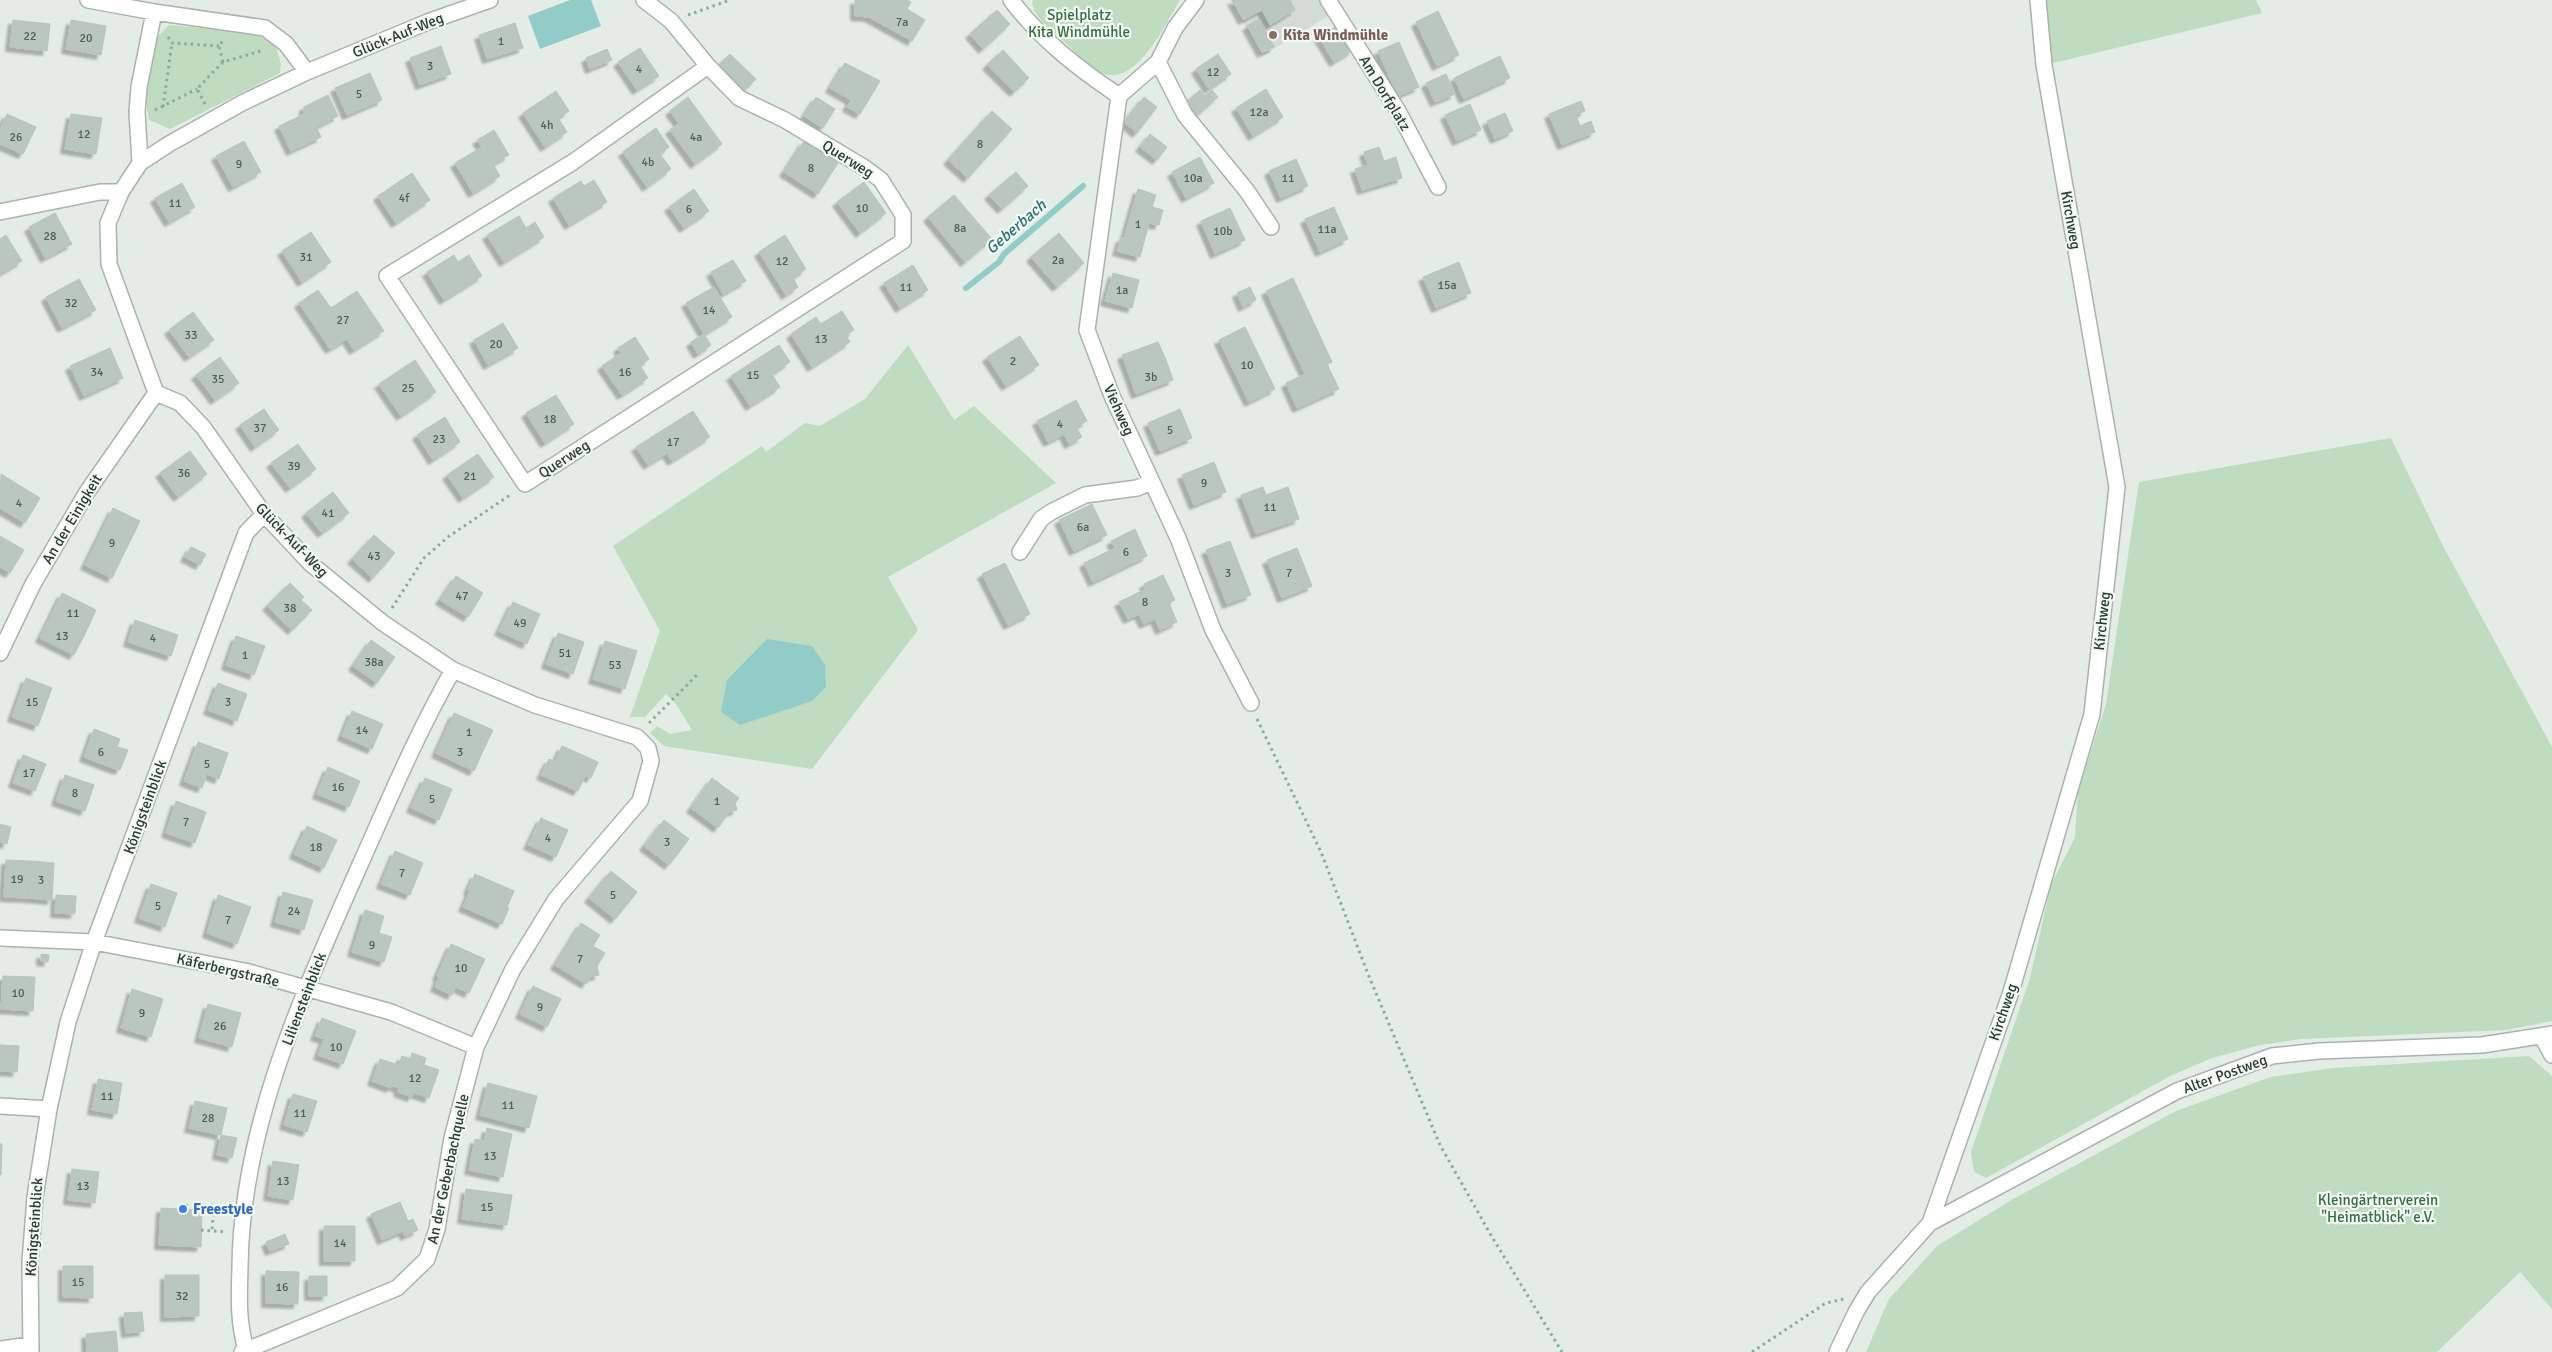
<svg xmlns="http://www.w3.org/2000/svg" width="2552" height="1352" font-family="Signika,sans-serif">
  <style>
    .built { fill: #d2dcd5 }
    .green { fill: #bfdbc0 }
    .water { fill: #91ccc8 }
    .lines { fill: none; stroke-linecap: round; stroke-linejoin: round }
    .stream { stroke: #91ccc8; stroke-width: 6 }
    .building { fill: #b9c7bf; stroke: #b7c5bc; filter: url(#shadow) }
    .minor-casing { stroke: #a7b4ac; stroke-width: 18 }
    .path { stroke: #87ad98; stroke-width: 3; stroke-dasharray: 2.5 4; stroke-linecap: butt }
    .minor { stroke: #fff; stroke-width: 15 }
    .education-dot { fill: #8d6e63; stroke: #f4f9f5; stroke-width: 2 }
    .shop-dot { fill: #3f7fe0; stroke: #f4f9f5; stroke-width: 2 }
    .labels { text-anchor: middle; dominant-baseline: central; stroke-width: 4.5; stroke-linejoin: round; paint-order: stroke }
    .number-label { font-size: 12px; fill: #4a5f54 }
    .park-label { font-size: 15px; fill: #326f3c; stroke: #f4f9f5 }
    .street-label { font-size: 15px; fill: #253c30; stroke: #f4f9f5 }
    .education-label { font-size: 15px; font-weight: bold; fill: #785e54; stroke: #f4f9f5; text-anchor: start }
    .shop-label { font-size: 15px; font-weight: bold; fill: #366cbe; stroke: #f4f9f5; text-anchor: start }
    .water-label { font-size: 16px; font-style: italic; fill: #24736e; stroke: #f4f9f5 }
  </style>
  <defs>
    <filter id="shadow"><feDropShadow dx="-4.5" dy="4.5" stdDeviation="1" flood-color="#0004"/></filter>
  </defs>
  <rect width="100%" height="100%" fill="#e4ece6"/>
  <!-- built -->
  <path class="built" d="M1230 0H1322L1330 15 1262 56Z"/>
  <!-- green -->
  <path class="green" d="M1033 0H1180C1166 23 1140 79 1109 75 1095 74 1078 55 1069 46 1055 33 1036 21 1032 3Z
    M2043 0H2256L2262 13 2049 64Z
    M169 25 253 33 275 43 281 64 280 73 170 129 149 120 146 101 156 38Z
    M908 345 954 420 974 406 1056 483 888 577 918 630 812 769 664 746 650 733 657 726 670 734 692 730 676 704 666 694 645 717H630L660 631 613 546 762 446 766 452 805 423 820 426 865 399Z
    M2391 438 2443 546 2552 747V1021L2506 1030 2302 1039 2260 1045 2212 1058 2170 1076 1986 1178 1974 1172 1971 1152 2030 978 2051 885 2075 837 2078 792 2106 704 2139 482Z
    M2529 1056 2552 1076V1309L2520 1272 2437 1352H1866L1889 1299 1937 1246 2013 1199 2176 1111 2271 1077 2333 1068Z"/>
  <!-- water -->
  <path class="water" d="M570 0H591L601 26 540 49 528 16Z
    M767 639 812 646 825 665 826 687 812 701 740 725 721 712 727 680Z"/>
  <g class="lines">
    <!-- stream -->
    <path class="stream" d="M966 288 999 262 1004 254 1083 186"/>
  </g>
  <!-- building -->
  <path class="building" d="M855 0H907L911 2 907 9 925 20 912 41 869 17 855 16Z
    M1232 0H1290L1295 10 1270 25 1262 10 1243 20Z
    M997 10 1010 24 983 49 970 34Z
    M1438 11 1459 55 1437 66 1416 22Z
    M1259 19 1274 47 1262 53 1247 26Z
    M13 20 50 24 47 51 10 47Z
    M71 20 106 26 101 55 66 49Z
    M515 23 523 48 487 59 479 35Z
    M1338 25 1353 50 1334 62 1319 37Z
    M1399 42 1419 87 1398 96 1378 51Z
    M441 46 451 74 420 85 410 58Z
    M640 48 659 76 637 90 618 62Z
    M607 49 612 60 590 69 586 58Z
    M1003 50 1029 78 1014 92 987 65Z
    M730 54 756 79 744 91 718 66Z
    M1218 54 1231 74 1209 89 1196 69Z
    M1500 56 1510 78 1464 99 1454 78Z
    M845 63 880 81 860 114 847 107 851 100 830 88Z
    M370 73 382 100 347 115 335 88Z
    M1446 74 1455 94 1435 102 1426 83Z
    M1266 89 1283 117 1253 136 1236 108Z
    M1200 90 1205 96 1212 90 1218 97 1196 116 1185 103Z
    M556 91 569 111 558 118 567 132 545 147 523 113Z
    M328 95 338 116 316 127 321 137 291 151 279 126 304 114V107Z
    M688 97 722 144 695 164 670 130 679 123 670 111Z
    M816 97 835 109 823 128 804 116Z
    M1144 97 1157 107 1137 133 1124 122Z
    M1581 101 1585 111 1576 115 1580 126 1591 121 1595 132 1562 145 1549 114Z
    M1470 104 1481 130 1457 141 1445 115Z
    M992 111 1012 129 968 178 948 160Z
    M1505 113 1513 131 1495 139 1487 121Z
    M7 114 36 127 23 154 0 144V130Z
    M71 114 102 118 96 154 65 149Z
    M656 128 669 147 660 154 671 169 647 187 623 152Z
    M494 130 509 155 493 164 500 176 473 193 455 163 482 147 477 140Z
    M1150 134 1167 147 1157 160 1140 147Z
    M244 141 261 172 233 187 216 156Z
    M804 141 838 163 818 194 784 172Z
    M1379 147 1384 161 1396 157 1402 178 1362 190 1355 169 1368 165 1364 152Z
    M1200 157 1214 183 1186 198 1172 172Z
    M1296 159 1308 186 1281 198 1269 171Z
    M1016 172 1028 186 1002 209 989 195Z
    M412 173 430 200 396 223 378 196Z
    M594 180 607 202 569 225 553 198 581 181 584 186Z
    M864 182 886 213 860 233 837 202Z
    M182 183 195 207 169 222 155 198Z
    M694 189 709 211 684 228 669 207Z
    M1138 189 1156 195 1152 207 1163 210 1159 225 1149 223 1140 257 1117 251 1121 238H1124Z
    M954 195 992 239 965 262 928 217Z
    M1334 207 1348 239 1320 252 1305 219Z
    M1230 208 1245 240 1215 254 1201 221Z
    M55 213 72 244 45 258 29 227Z
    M519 216 526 228 535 222 544 237 504 262 487 235Z
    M311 232 331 262 302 282 282 251Z
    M1059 233 1084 263 1057 287 1031 257Z
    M6 235 22 261 0 274V239Z
    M785 235 806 269 793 278 798 287 786 295 759 252Z
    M454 255 458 262 469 255 482 276 444 300 427 272Z
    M733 260 746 281 723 294 711 272Z
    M1459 262 1471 293 1436 308 1423 277Z
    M913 265 928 290 900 308 884 283Z
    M1113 273 1139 280 1132 308 1105 301Z
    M1293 278 1332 362 1327 364 1339 389 1297 408 1286 383 1305 374 1266 291Z
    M79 279 96 310 62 328 46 297Z
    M714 287 732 317 704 334 686 303Z
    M1250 287 1256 300 1243 307 1237 293Z
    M318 290 331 308 357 291 384 331 354 350 347 339 330 349 299 303Z
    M842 311 854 330 846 335 850 342 812 367 791 334 816 317 821 324Z
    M193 312 214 340 189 357 169 330Z
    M503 323 518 348 488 365 474 340Z
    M1245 327 1275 389 1249 402 1219 340Z
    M704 334 711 345 698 354 691 342Z
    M1020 336 1039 365 1006 386 987 357Z
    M635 337 649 359 640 366 648 378 622 395 602 366 621 353 618 348Z
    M1158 342 1166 360 1129 374 1122 355Z
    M779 345 790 362 772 374 780 387 750 406 731 376Z
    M110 348 123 378 84 396 70 366Z
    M220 357 239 383 215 400 196 375Z
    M415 360 436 392 401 416 379 384Z
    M1166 360 1173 380 1136 394 1129 374Z
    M556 395 574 424 545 443 526 413Z
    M1076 400 1087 421 1076 427 1082 437 1069 444 1064 434 1048 442 1037 421Z
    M264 409 279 430 255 447 240 425Z
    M1180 409 1192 438 1160 451 1148 423Z
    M693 411 710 437 672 461 667 453 648 465 636 447Z
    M445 417 460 442 433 460 417 435Z
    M298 444 316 469 290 488 271 463Z
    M190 451 207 474 178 497 160 473Z
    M478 454 494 477 463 498 447 475Z
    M1214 462 1226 492 1194 505 1182 475Z
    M1 474 40 498 25 523 0 508Z
    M1263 487 1266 495 1288 487 1299 519 1256 534 1241 495Z
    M333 492 349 513 322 533 306 513Z
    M1092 504 1107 535 1074 551 1059 520Z
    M113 508 140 521 112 578 85 565Z
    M1135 529 1147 556 1093 582 1084 563 1115 548 1111 541Z
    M374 535 395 553 373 578 352 559Z
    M0 536 24 550 10 573 0 567Z
    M1230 541 1251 595 1227 604 1206 550Z
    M191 547 206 554 200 565 185 557Z
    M1297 548 1312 586 1282 598 1267 560Z
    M1005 563 1030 614 1008 625 982 574Z
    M1163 575 1175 600 1169 603 1177 622 1160 630 1155 619 1144 624 1139 614 1128 619 1119 602 1146 589 1144 584Z
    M456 576 483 593 468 617 440 600Z
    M290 583 304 597 301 600 312 610 292 630 267 606Z
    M62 593 96 610 85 634 51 616Z
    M513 602 540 614 527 644 499 631Z
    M51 616 85 634 74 655 40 638Z
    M135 620 178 635 171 656 128 642Z
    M558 633 584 642 573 674 546 664Z
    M236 636 265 646 254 675 226 665Z
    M371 640 395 657 377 683 353 666Z
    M605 641 637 651 625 689 593 679Z
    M26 678 52 688 38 726 12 717Z
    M218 683 247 694 237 721 208 710Z
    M352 711 383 724 372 749 342 736Z
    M454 713 493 730 483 751 445 733Z
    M94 729 120 739 110 767 84 757Z
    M445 733 483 751 474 771 436 753Z
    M198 742 228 753 219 779 207 774 202 788 184 781Z
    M562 746 598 762 591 778 555 762Z
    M118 747 128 750 120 770 110 767Z
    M23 755 46 764 35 791 13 783Z
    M549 759 585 776 578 791 541 775Z
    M328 767 360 781 349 807 317 794Z
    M65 775 94 785 85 811 56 801Z
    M425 778 452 789 439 820 411 808Z
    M712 778 739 798 735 803 737 810 729 812 718 828 691 808Z
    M176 801 206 812 195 843 166 833Z
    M541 818 568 830 556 857 528 845Z
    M664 820 689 839 669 865 644 846Z
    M0 824 11 827 7 844 0 842Z
    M307 826 337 840 324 868 294 854Z
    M395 851 423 863 410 895 381 884Z
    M6 860 30 861 28 898 4 897Z
    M30 861 54 863 52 900 28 898Z
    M611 871 637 892 615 919 589 898Z
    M475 874 514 891 507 907 468 890Z
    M151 884 177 893 165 927 139 918Z
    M470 891 509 908 502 924 463 907Z
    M283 892 313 900 304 930 275 922Z
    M56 895 76 896 75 914 55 913Z
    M218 895 251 907 237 944 207 933Z
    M365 910 384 916 379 933 360 927Z
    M581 923 600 935 593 946 605 953 597 966 599 975 590 977 586 984 555 965Z
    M360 927 392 937 384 962 352 952Z
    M451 944 485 959 469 993 456 987 452 995 435 987 439 977 437 976Z
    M41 954 49 955 48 962 41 961Z
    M3 976 35 977 33 1011 1 1009Z
    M533 986 561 999 547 1027 520 1014Z
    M132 989 163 999 151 1037 121 1028Z
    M208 1004 241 1013 232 1047 199 1038Z
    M322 1018 356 1031 343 1064 318 1055 324 1039 315 1036Z
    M0 1045 19 1046 17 1072 0 1071Z
    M412 1053 426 1058 424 1065 439 1070 429 1098 414 1093 412 1097 398 1092 399 1088 391 1085 402 1056 411 1059Z
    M380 1059 399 1065 391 1088 372 1081Z
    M98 1079 122 1083 117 1114 92 1110Z
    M488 1083 537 1096 529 1128 480 1115Z
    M293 1094 317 1101 307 1132 284 1125Z
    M195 1101 227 1108 221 1135 189 1128Z
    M487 1128 512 1134 503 1177 469 1170 475 1139 484 1141Z
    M221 1135 237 1138 232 1158 217 1155Z
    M0 1144H2L1 1175H0Z
    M273 1161 299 1165 293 1200 268 1196Z
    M72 1169 99 1172 95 1203 68 1200Z
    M466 1189 512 1195 507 1225 462 1219Z
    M400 1202 408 1221 413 1219 418 1230 405 1236 403 1231 382 1240 371 1214Z
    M161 1208 202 1210 201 1247 159 1245Z
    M324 1226H355V1261H324Z
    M285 1234 289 1244 270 1251 266 1242Z
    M63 1266H93V1298L63 1297Z
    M266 1271 299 1272 298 1304 266 1303Z
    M165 1275H199V1316L165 1317Z
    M309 1276H327V1296H309Z
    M142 1312 144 1331 126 1333 124 1313Z
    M116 1331 118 1352H87L86 1334Z"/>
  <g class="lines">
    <defs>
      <path id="minor" d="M88 0 154 12 265 28 286 44 307 72 430 21 490 0
        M644 0 671 21 708 66 739 98 785 120 865 168 881 180 903 215V241L525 484 387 276 573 162 708 66
        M1011 0C1041 40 1079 69 1119 96
        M1328 0 1398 111 1438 187
        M1158 62 1185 115 1247 191 1271 227
        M1119 96 1087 330 1112 396 1178 538 1213 630 1251 703
        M1119 96 1158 62 1175 28 1196 0
        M140 163 137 112 139 87 154 12
        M0 212 100 192H121
        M156 393 180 403 203 427 264 514 311 564 383 623 453 670 483 683 535 705 637 737 648 748 651 761 640 801 556 899 513 969 476 1047 452 1138 437 1229 427 1259 397 1288 242 1352
        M156 393 109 264 108 223 121 192 140 163 169 144 242 103 307 72
        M1020 552 1041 519 1051 512 1085 495 1137 488 1151 482
        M0 653 33 584 87 492 156 393
        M0 938 94 942 245 971 391 1012 476 1047
        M2542 1037 2552 1055
        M0 1106 49 1109
        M1930 1223 2011 992 2092 714 2117 487 2044 65 2038 0
        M0 1349 30 1345
        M246 1350C238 1321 239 1299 240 1268 241 1127 303 994 359 867 389 800 417 733 453 670
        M31 1352 30 1262 35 1197 49 1109 68 1022 94 942 246 533 264 514
        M1837 1352 1856 1312 1868 1292 1930 1223 2177 1091 2272 1056 2319 1051 2482 1045 2552 1034"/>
    </defs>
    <!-- minor casing -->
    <use href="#minor" class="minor-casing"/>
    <!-- path -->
    <path class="path" d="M688 15 730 0
      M168 37 172 43 219 46
      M223 62 219 46 224 39
      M205 104 197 89 223 62 264 50
      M163 107 172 43
      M155 110 197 89
      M392 608 424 558 448 537 510 495
      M1257 719 1321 852 1368 974 1440 1145 1492 1237 1562 1352
      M649 723 698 674
      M183 1209V1205L209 1207 214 1204 212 1230
      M201 1230 226 1232
      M1752 1352 1826 1303 1844 1299"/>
    <!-- minor -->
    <use href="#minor" class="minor"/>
  </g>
  <!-- markers -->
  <circle class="education-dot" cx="1273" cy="35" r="5"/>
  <circle class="shop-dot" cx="183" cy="1209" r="5"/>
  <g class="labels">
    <!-- number labels -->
    <g class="number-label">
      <text x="902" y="22">7a</text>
      <text x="30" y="36">22</text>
      <text x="86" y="38">20</text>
      <text x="501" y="41">1</text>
      <text x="430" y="66">3</text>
      <text x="639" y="69">4</text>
      <text x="1213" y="72">12</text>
      <text x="359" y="94">5</text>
      <text x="1259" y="112">12a</text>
      <text x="547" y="125">4h</text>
      <text x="84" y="134">12</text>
      <text x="16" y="137">26</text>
      <text x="696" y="137">4a</text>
      <text x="980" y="144">8</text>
      <text x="648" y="162">4b</text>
      <text x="239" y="164">9</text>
      <text x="811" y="168">8</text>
      <text x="1193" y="178">10a</text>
      <text x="1288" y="178">11</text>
      <text x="404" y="198">4f</text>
      <text x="175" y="203">11</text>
      <text x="862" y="208">10</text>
      <text x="689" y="209">6</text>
      <text x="1138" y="224">1</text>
      <text x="960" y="228">8a</text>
      <text x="1327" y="229">11a</text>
      <text x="1223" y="231">10b</text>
      <text x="50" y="236">28</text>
      <text x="306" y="257">31</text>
      <text x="1058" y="260">2a</text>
      <text x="782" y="261">12</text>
      <text x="1447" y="285">15a</text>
      <text x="906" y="287">11</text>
      <text x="1122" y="290">1a</text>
      <text x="71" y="303">32</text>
      <text x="709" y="310">14</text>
      <text x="343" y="320">27</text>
      <text x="191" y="335">33</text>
      <text x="821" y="339">13</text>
      <text x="496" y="344">20</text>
      <text x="1013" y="361">2</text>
      <text x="1247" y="365">10</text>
      <text x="97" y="372">34</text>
      <text x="625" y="372">16</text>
      <text x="753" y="375">15</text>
      <text x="1151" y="377">3b</text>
      <text x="218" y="379">35</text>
      <text x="408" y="388">25</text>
      <text x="550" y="419">18</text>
      <text x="1060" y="424">4</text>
      <text x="260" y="428">37</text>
      <text x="1170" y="430">5</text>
      <text x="439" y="439">23</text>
      <text x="673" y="442">17</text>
      <text x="294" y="466">39</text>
      <text x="184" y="473">36</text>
      <text x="470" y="476">21</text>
      <text x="1204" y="483">9</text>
      <text x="19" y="503">4</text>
      <text x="1270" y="507">11</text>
      <text x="328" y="513">41</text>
      <text x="1083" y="527">6a</text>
      <text x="112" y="543">9</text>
      <text x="1126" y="552">6</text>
      <text x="374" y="556">43</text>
      <text x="1228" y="573">3</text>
      <text x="1289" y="573">7</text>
      <text x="462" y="596">47</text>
      <text x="1145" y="602">8</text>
      <text x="290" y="608">38</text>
      <text x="73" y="613">11</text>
      <text x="520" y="623">49</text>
      <text x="62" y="636">13</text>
      <text x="153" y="638">4</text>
      <text x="565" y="653">51</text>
      <text x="245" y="655">1</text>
      <text x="374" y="662">38a</text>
      <text x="615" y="665">53</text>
      <text x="32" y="702">15</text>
      <text x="228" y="702">3</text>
      <text x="362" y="730">14</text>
      <text x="469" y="732">1</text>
      <text x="101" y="752">6</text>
      <text x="460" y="752">3</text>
      <text x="207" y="764">5</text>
      <text x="29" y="773">17</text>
      <text x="338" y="787">16</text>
      <text x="75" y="793">8</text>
      <text x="432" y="799">5</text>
      <text x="717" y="801">1</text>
      <text x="186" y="822">7</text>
      <text x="548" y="838">4</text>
      <text x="667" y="842">3</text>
      <text x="316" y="847">18</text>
      <text x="402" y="873">7</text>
      <text x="17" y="879">19</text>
      <text x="41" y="880">3</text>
      <text x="613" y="895">5</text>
      <text x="158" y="906">5</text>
      <text x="294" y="911">24</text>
      <text x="228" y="920">7</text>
      <text x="372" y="945">9</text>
      <text x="580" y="959">7</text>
      <text x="461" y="968">10</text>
      <text x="18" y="993">10</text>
      <text x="540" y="1007">9</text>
      <text x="142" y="1013">9</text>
      <text x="220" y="1026">26</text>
      <text x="336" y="1047">10</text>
      <text x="415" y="1078">12</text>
      <text x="107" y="1096">11</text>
      <text x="508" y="1105">11</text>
      <text x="300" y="1113">11</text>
      <text x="208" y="1118">28</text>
      <text x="490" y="1156">13</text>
      <text x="283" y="1181">13</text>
      <text x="83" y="1186">13</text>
      <text x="487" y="1207">15</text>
      <text x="340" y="1243">14</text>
      <text x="78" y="1282">15</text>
      <text x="282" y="1287">16</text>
      <text x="182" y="1296">32</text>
    </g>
    <!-- park labels -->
    <g class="park-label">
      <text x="1079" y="15">Spielplatz<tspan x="1079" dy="17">Kita Windmühle</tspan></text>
      <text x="2378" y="1200">Kleingärtnerverein<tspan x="2378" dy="17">"Heimatblick" e.V.</tspan></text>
    </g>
    <!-- street labels -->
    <g class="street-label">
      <text transform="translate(398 35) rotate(-22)">Glück-Auf-Weg</text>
      <text transform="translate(1385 93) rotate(59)">Am Dorfplatz</text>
      <text transform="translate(848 159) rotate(32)">Querweg</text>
      <text transform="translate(2071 220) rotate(80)">Kirchweg</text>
      <text transform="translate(1119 410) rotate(66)">Viehweg</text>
      <text transform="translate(564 459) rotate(-33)">Querweg</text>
      <text transform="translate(72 519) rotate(-59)">An der Einigkeit</text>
      <text transform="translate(292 540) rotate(46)">Glück-Auf-Weg</text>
      <text transform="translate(2102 621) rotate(-84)">Kirchweg</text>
      <text transform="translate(145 807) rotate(-70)">Königsteinblick</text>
      <text transform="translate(228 970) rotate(13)">Käferbergstraße</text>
      <text transform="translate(304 999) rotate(-69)">Liliensteinblick</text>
      <text transform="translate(2003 1012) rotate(-71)">Kirchweg</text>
      <text transform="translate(2225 1074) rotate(-20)">Alter Postweg</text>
      <text transform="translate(448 1169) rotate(-78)">An der Geberbachquelle</text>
      <text transform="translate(34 1227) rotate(-86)">Königsteinblick</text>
    </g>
    <!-- education labels -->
    <g class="education-label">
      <text x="1283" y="35">Kita Windmühle</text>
    </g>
    <!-- shop labels -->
    <g class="shop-label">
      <text x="193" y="1209">Freestyle</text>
    </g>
    <!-- water labels -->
    <g class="water-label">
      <text transform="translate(1016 227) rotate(-41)">Geberbach</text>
    </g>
  </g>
</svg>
